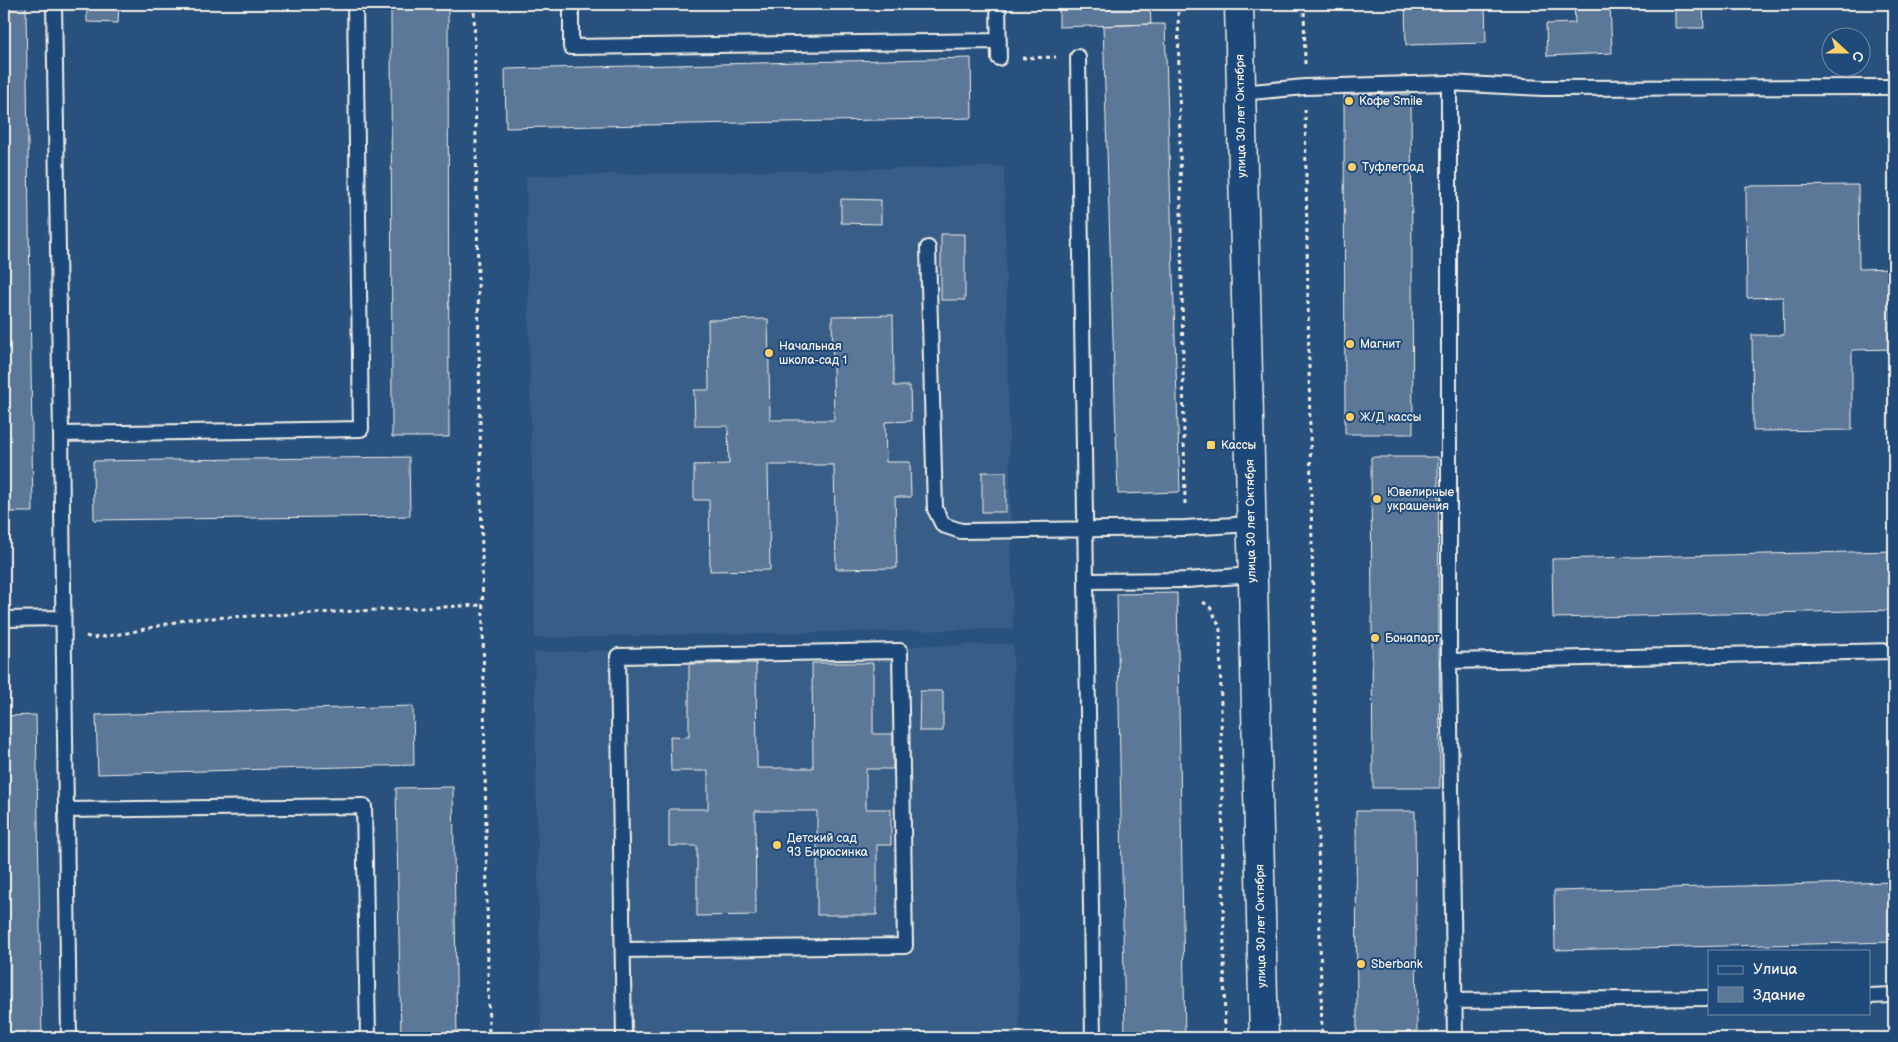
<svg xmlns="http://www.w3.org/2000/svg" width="1898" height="1042" font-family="'Balsamiq Sans',sans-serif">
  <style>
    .built { fill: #375d86 }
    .building { fill: #5b7899; stroke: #f4f1e8 }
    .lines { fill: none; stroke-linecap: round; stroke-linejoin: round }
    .service-casing { stroke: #f4f1e8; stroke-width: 18 }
    .tertiary-casing { stroke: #f4f1e8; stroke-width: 31 }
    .path { stroke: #f4f1e8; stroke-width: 3; stroke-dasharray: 4 4; stroke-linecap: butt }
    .service { stroke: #1f4a7a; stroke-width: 14 }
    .tertiary { stroke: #1f4a7a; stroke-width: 28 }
    .poi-dot { fill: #ffd166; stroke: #1f4a7a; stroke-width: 2 }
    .labels { text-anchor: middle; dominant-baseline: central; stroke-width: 4; stroke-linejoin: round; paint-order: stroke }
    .poi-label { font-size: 12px; fill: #f4f1e8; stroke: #1f4a7a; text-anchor: start }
    .street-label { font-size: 12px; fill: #f4f1e8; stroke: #1f4a7a }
  </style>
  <rect width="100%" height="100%" fill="#28517e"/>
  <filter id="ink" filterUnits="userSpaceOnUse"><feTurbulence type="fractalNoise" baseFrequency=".02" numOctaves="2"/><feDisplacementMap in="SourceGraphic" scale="10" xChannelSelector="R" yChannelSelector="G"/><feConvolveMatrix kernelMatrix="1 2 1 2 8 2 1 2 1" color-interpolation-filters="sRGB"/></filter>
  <g filter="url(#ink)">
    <!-- built -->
    <path class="built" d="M1004 166 1013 629 535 638 526 176Z
      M1013 644 1020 1038H541L534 652Z"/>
    <!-- building -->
    <path class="building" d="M4 4H26L33 512H4Z
      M87 4H119L118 23 87 22Z
      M391 4H448L449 437H392Z
      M1059 4H1150L1151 24 1059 27Z
      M1405 4H1485L1486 43 1406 45Z
      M1574 4H1610L1612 53 1547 56 1546 24 1575 23Z
      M1675 4H1703L1704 28H1675Z
      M1151 24H1165L1180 492 1118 494 1103 26Z
      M971 58 972 118 506 128 505 69Z
      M1344 94H1411L1413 434H1345Z
      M1858 185 1859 269 1894 268V349L1852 350V430L1753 431 1752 335H1784L1783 297 1747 298 1746 186Z
      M841 199 881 200V224L841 223Z
      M941 234H965V300H941Z
      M893 315 894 386H910L911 421 885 422 886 462H910L911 497H895L897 568 836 569 834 465H768L770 570 710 571 709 500H694V465L729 464 728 426H695L694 390H709L708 320 768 319 770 420H834L832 316Z
      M409 457 410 516 94 520 93 461Z
      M1371 457H1438L1440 788H1373Z
      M982 472H1006V512H982Z
      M1894 551V610L1553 618 1552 559Z
      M1177 593 1185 1038H1125L1117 594Z
      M756 663 757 768H813L812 663H873V734H893V769H866V809H891V845H877V915H817V811H755L756 915 697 916V846H669V809H708V771H671L670 736 689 737V664Z
      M920 691H943V731H919Z
      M413 706 414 765 98 774 96 715Z
      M36 715 42 1038H4V716Z
      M453 787 457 1038H401L396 788Z
      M1356 811H1415L1417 1038H1357Z
      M1894 882V942L1555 950 1554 891Z"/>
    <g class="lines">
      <defs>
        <path id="service" d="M54 4 61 434 361 429 355 4
          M571 4V47L999 41
          M998 4 999 58
          M1078 57 1093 1038
          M1449 83V661L1455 1038
          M1241 93 1305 87 1449 83 1543 88 1894 87
          M928 248 935 509 943 525 961 531 1185 528 1251 524
          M61 434 69 1038
          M1086 581 1187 580 1252 575
          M4 619 63 618
          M1449 661 1894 651
          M66 810 364 806 368 1038
          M623 950 905 946 900 651 618 656 624 1038
          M1869 996 1894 995
          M1453 1001 1709 998"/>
        <path id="tertiary" d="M1239 4 1264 1038"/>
      </defs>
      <!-- service casing -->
      <use href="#service" class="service-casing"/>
      <!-- tertiary casing -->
      <use href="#tertiary" class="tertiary-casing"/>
      <!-- path -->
      <path class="path" d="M474 4 489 1038
        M1178 4 1185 505
        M1304 4 1305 65
        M1022 58 1056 57
        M1305 109 1311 494 1322 1038
        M1203 602 1210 607 1220 627 1225 1038
        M86 636 93 638 127 633 189 619 483 605"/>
      <!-- service -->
      <use href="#service" class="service"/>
      <!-- tertiary -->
      <use href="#tertiary" class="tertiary"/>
    </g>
  </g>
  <!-- markers -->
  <g class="poi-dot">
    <circle cx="1349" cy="101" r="5"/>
    <circle cx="1352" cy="167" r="5"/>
    <circle cx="1350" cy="344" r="5"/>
    <circle cx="769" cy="353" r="5"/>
    <circle cx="1350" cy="417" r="5"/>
    <rect x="1206" y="440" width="10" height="10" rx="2.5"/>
    <circle cx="1377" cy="499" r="5"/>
    <circle cx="1375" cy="638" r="5"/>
    <circle cx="777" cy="845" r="5"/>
    <circle cx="1361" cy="964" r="5"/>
  </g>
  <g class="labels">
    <!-- poi labels -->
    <g class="poi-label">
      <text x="1359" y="101">Кофе Smile</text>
      <text x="1362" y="167">Туфлеград</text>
      <text x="1360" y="344">Магнит</text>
      <text x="779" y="346">Начальная<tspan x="779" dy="14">школа-сад 1</tspan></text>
      <text x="1360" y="417">Ж/Д кассы</text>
      <text x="1221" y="445">Кассы</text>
      <text x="1387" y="492">Ювелирные<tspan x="1387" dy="14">украшения</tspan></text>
      <text x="1385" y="638">Бонапарт</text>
      <text x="787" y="838">Детский сад<tspan x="787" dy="14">93 Бирюсинка</tspan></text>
      <text x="1371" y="964">Sberbank</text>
    </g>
    <!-- street labels -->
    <g class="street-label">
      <text transform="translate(1241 116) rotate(-91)">улица 30 лет Октября</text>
      <text transform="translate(1251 521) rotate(-91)">улица 30 лет Октября</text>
      <text transform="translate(1261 926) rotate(-91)">улица 30 лет Октября</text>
    </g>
  </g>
  <!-- margin -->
  <rect width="1898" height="1042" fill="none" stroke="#1f4a7a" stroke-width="20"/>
  <rect x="10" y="10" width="1878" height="1022" fill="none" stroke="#f4f1e8" stroke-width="2" filter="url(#ink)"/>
  <!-- legend -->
  <rect x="1708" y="950" width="162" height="65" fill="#1f4a7a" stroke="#748da6"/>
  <rect x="1718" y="966" width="25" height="8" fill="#1f4a7a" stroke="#748da6"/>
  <text x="1753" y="974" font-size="15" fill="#f4f1e8">Улица</text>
  <rect x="1718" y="987" width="25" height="15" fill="#5b7899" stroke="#748da6"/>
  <text x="1753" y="1000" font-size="15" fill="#f4f1e8">Здание</text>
  <!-- north arrow -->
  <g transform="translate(1846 52) rotate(111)"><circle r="24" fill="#1f4a7a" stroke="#748da6"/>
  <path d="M0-4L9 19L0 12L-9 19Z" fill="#ffd166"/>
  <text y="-8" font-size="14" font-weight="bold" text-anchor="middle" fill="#f4f1e8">С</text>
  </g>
</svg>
